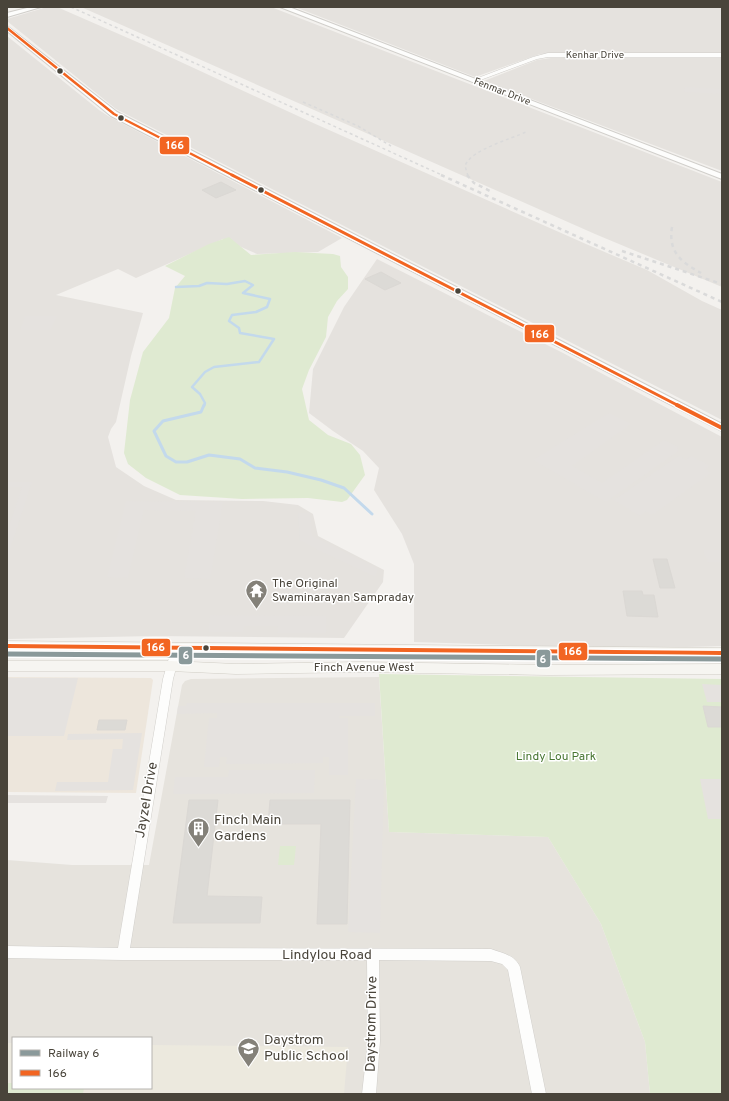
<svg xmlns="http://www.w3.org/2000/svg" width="729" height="1101" font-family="Overpass,sans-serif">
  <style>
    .residential { fill: #e6e3dd; fill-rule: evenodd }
    .commercial { fill: #ede6dc }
    .industrial { fill: #e5e2de }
    .education { fill: #ece9de }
    .green { fill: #dfead1 }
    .parking { fill: #e5e2df }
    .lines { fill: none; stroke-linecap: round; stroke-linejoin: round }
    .stream-far1 { stroke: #c3d9ec; stroke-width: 2.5 }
    .stream { stroke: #c3d9ec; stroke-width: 3 }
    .building { fill: #dcdad6; stroke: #dbd8d4 }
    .minor-casing { stroke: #d1cfcb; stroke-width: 1 }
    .tertiary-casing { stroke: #d1cfcb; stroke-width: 2 }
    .secondary-casing { stroke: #d1cec6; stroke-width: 1 }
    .minor { fill: #fdfdfc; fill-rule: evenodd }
    .tertiary { fill: #fdfdfc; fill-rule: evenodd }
    .secondary { fill: #f6f5f1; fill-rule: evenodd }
    .rail-far1 { stroke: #dadada; stroke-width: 1.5; stroke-dasharray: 3 3; stroke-linecap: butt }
    .rail { stroke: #dadada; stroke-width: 2.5; stroke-dasharray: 4 4; stroke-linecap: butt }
    .bus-1-far2-casing { stroke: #fff; stroke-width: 4 }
    .bus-1-far1-casing { stroke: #fff; stroke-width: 5.5 }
    .bus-1-casing { stroke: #fff; stroke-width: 7 }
    .bus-1-far2 { stroke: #f26522; stroke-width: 2.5 }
    .bus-1-far1 { stroke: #f26522; stroke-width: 3 }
    .bus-1 { stroke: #f26522; stroke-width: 4 }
    .rail-1-casing { stroke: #fff; stroke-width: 8 }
    .rail-1 { stroke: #8a999a; stroke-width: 5 }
    .bus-dot { fill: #49443a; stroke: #fff; stroke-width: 1.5 }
    .labels { text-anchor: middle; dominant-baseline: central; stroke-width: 3; stroke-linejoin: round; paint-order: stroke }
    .far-street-label { font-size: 10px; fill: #49443a; stroke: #fff }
    .poi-label { font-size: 12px; fill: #49443a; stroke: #fff; text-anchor: start }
    .street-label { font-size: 12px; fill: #49443a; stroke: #fff }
    .park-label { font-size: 12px; fill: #487632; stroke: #fff }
    .near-street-label { font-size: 14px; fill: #49443a; stroke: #fff }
    .near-poi-label { font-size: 14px; fill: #49443a; stroke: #fff; text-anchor: start }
    .line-badge { stroke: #fff; stroke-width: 1.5 }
    .badge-label { font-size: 11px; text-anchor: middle; font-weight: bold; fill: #fff }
  </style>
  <rect width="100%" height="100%" fill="#f3f1ee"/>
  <!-- residential -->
  <path class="residential" d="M379 677 389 832 548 837 601 924 645 1042 650 1094H7V860L72 865H149L182 685 185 681 191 679ZM13 1038H151V1088H13Z"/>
  <!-- commercial -->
  <path class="commercial" d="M7 677 151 678 153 680 136 793 7 792Z"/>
  <!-- industrial -->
  <path class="industrial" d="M47 7H57L144 45 311 122 586 244 647 270 702 301 722 310V420L116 109 7 21V19Z
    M81 7H271L722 182V287L595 234Z
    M295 7H722V54L555 53 540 54 475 77Z
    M7 36 99 110 108 116 342 238 318 252 257 254 223 239 136 278 118 269 56 295 143 313 131 356 116 422 111 429 108 437 116 467 144 486 176 500 263 501 298 505 313 514 318 536 384 570 383 582 344 638 154 636 7 639Z
    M551 58H722V171L484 81 537 60Z
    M377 259 563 353 722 437V646L687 647 661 650 414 642V564L402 534 374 490 379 468 363 451 333 431 309 413 313 369 344 307Z"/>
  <!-- education -->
  <path class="education" d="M7 1043H13V1088H151V1045L348 1047 344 1094H7Z"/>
  <!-- green -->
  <path class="green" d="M229 237 251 255 295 252 333 254 340 256 341 267 348 277V289L337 301 328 317 326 337 309 370 302 389 309 420 328 435 351 444 360 455 365 475 347 500 342 502 308 498 242 499 180 495 146 478 128 464 124 453 130 400 143 352 169 318 175 288 185 276 165 266 209 244Z
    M379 674 722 679V1094H650L645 1042 601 924 548 837 389 832Z
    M280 846H296L294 865H278Z
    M7 1083H13V1088H84L83 1094H7Z"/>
  <!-- parking -->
  <path class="parking" d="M684 87 722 89V94L685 92Z
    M25 316H57L50 330H20Z
    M609 413 631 424 572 466 602 483 664 440 678 447 677 452 606 502 533 460Z
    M679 456 686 460 691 456 710 466 705 469 711 473 652 515 646 511 640 516 614 500Z
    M7 482H32L7 558V532L22 487H7Z
    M126 501 223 502 210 579 184 578 196 511 144 510 128 578 107 577Z
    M298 513H310L312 536 378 569 375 577 324 553 300 540Z
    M703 550H722V563L708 562Z
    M210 615 327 616 326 633H277L278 626H244L243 632H208Z
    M7 678H78L64 736H7Z
    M702 684 722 685V702H707Z
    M187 703H375V716H339V718H348V775H329V757H323V763L226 764 227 757H220L219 767H204L209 718H217V713L177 714 178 706H186Z
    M142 733 133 790 55 791 57 782H108L113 749H122L123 739 67 740 68 734Z
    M229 770H315L314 793 173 794 175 777H228Z
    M356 779 384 780 380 933 348 932Z
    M700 779H722V819H708Z
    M7 795 108 796 106 803H7Z"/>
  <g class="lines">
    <!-- stream-far1 -->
    <path class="stream-far1" d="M176 287 199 286 207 283 227 284 245 281 253 285 243 293 270 299 267 307 256 312 232 315 229 321 239 328 240 333 274 339 259 362 214 367 205 372 192 387 200 394 205 403 204 406"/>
    <!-- stream -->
    <path class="stream" d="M204 405 201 412 163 421 154 431 166 456 176 462H187L209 455 240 459 255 468 287 472 321 480 344 488 372 514"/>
  </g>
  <!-- building -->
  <path class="building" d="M221 182 236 190 216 198 202 190Z
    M381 272 401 283 385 290 365 279Z
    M653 559H667L675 588H660Z
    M623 591H642L643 595H654L658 617 627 616Z
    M703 706 722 707V727H708Z
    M99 720H127L125 730H97Z
    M189 800H218L207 896 262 897 260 923H173Z
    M270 800H350L347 924H317L321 824H268Z"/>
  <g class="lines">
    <defs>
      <path id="minor" d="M548 53H722V57H548L537 59 475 82 470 81 533 57Z
        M177 643 180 644 182 647 173 679 130 948 491 949C502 953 515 955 520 967L546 1094H532L508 970 502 964 491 961 379 960 380 1041 376 1094H362L368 1041 367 960H123L7 958V946L118 948 163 679 172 647 174 644Z"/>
      <path id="tertiary" d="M31 7H41L7 17V13Z
        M280 7H289L722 174V179Z
        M7 26 117 112 722 424V431L111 116 7 31Z"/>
      <path id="secondary" d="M7 641 722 648V658L7 651Z
        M7 661H170L236 664 360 662 548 665 722 664V674L548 675 360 672 236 674 170 671H7Z"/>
    </defs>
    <!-- minor casing -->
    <use href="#minor" class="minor-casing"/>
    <!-- tertiary casing -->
    <use href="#tertiary" class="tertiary-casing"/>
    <!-- secondary casing -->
    <use href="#secondary" class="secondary-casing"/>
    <!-- minor -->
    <use href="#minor" class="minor"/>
    <!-- tertiary -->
    <use href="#tertiary" class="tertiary"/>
    <!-- secondary -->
    <use href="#secondary" class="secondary"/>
    <!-- rail-far1 -->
    <path class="rail-far1" d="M71 7 444 176
      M303 102 358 126 391 146
      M468 176 465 166C470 150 511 139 526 132"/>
    <!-- rail -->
    <path class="rail" d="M441 175 722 302
      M467 175 474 183 490 191
      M672 227C668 252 681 262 701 273
      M622 251 722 284"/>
    <defs>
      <path id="bus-1-far2" d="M7 28 114 114 234 176"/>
      <path id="bus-1-far1" d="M232 175 679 406"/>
      <path id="bus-1" d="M677 405 722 428
        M7 646 722 653"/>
    </defs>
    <!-- bus-1-far2 casing -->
    <use href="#bus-1-far2" class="bus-1-far2-casing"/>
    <!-- bus-1-far1 casing -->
    <use href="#bus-1-far1" class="bus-1-far1-casing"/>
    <!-- bus-1 casing -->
    <use href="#bus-1" class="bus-1-casing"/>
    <!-- bus-1-far2 -->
    <use href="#bus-1-far2" class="bus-1-far2"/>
    <!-- bus-1-far1 -->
    <use href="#bus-1-far1" class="bus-1-far1"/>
    <!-- bus-1 -->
    <use href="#bus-1" class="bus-1"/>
    <defs>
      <path id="rail-1" d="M7 654 722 659"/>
    </defs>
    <!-- rail-1 casing -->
    <use href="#rail-1" class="rail-1-casing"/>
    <!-- rail-1 -->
    <use href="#rail-1" class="rail-1"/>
  </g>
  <!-- icons -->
  <defs>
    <symbol id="temple-pin" viewBox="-11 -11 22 30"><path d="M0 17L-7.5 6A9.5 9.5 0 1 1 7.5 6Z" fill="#848179" stroke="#fff"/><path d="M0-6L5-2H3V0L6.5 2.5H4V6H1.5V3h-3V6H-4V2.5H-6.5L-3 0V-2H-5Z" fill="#fff"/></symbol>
    <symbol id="building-pin" viewBox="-11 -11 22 30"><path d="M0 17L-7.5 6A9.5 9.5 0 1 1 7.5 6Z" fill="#848179" stroke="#fff"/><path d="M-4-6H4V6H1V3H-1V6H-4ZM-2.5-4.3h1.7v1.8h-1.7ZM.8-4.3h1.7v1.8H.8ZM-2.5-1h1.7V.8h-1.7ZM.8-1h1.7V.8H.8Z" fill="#fff"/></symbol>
    <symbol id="school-pin" viewBox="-11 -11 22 30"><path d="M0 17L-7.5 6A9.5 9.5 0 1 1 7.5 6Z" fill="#848179" stroke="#fff"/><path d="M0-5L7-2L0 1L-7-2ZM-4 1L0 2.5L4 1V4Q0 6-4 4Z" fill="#fff"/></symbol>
  </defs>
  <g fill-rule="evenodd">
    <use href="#temple-pin" x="244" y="578" width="25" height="34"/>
    <use href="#building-pin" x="186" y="816" width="25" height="34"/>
    <use href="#school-pin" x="236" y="1036" width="25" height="34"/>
  </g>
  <!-- markers -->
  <g class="bus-dot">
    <circle cx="60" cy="71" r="3.5"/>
    <circle cx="121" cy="118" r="3.5"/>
    <circle cx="261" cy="190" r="3.5"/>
    <circle cx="458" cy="291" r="3.5"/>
    <circle cx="206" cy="648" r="3.5"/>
  </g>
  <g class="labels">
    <!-- far-street labels -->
    <g class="far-street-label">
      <text x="595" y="55">Kenhar Drive</text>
      <text transform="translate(502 92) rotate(21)">Fenmar Drive</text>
    </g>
    <!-- poi labels -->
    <g class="poi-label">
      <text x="272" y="584">The Original<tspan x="272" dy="14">Swaminarayan Sampraday</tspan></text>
    </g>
    <!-- street labels -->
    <g class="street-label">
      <text x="364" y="668">Finch Avenue West</text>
    </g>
    <!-- park labels -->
    <g class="park-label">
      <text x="556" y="757">Lindy Lou Park</text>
    </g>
    <!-- near-street labels -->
    <g class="near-street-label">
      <text transform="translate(147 800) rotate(-80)">Jayzel Drive</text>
      <text x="327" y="955">Lindylou Road</text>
      <text transform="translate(372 1024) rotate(-89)">Daystrom Drive</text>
    </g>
    <!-- near-poi labels -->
    <g class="near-poi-label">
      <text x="214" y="820">Finch Main<tspan x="214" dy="16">Gardens</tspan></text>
      <text x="264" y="1040">Daystrom<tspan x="264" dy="16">Public School</tspan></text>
    </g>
  </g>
  <g class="line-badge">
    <rect x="159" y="136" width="31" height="19" rx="4" fill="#f26522"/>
    <rect x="524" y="324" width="31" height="19" rx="4" fill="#f26522"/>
    <rect x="141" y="638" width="30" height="19" rx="4" fill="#f26522"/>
    <rect x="558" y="642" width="30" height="19" rx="4" fill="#f26522"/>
    <rect x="178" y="646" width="15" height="19" rx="4" fill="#8a999a"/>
    <rect x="536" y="649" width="15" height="19" rx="4" fill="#8a999a"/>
  </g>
  <g class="badge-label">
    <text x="175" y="149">166</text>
    <text x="540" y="338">166</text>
    <text x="156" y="651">166</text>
    <text x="573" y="655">166</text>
    <text x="186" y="659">6</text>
    <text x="543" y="663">6</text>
  </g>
  <!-- border -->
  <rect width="729" height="1101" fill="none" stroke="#49443a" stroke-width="16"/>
  <!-- legend -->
  <rect x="12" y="1037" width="140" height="52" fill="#ffffff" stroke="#b6b4b0"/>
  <rect x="20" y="1050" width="20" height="6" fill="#8a999a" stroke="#b6b4b0"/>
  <text x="48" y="1057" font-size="12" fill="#49443a">Railway 6</text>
  <rect x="20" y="1070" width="20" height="6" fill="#f26522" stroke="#b6b4b0"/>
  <text x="48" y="1077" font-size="12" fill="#49443a">166</text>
</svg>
